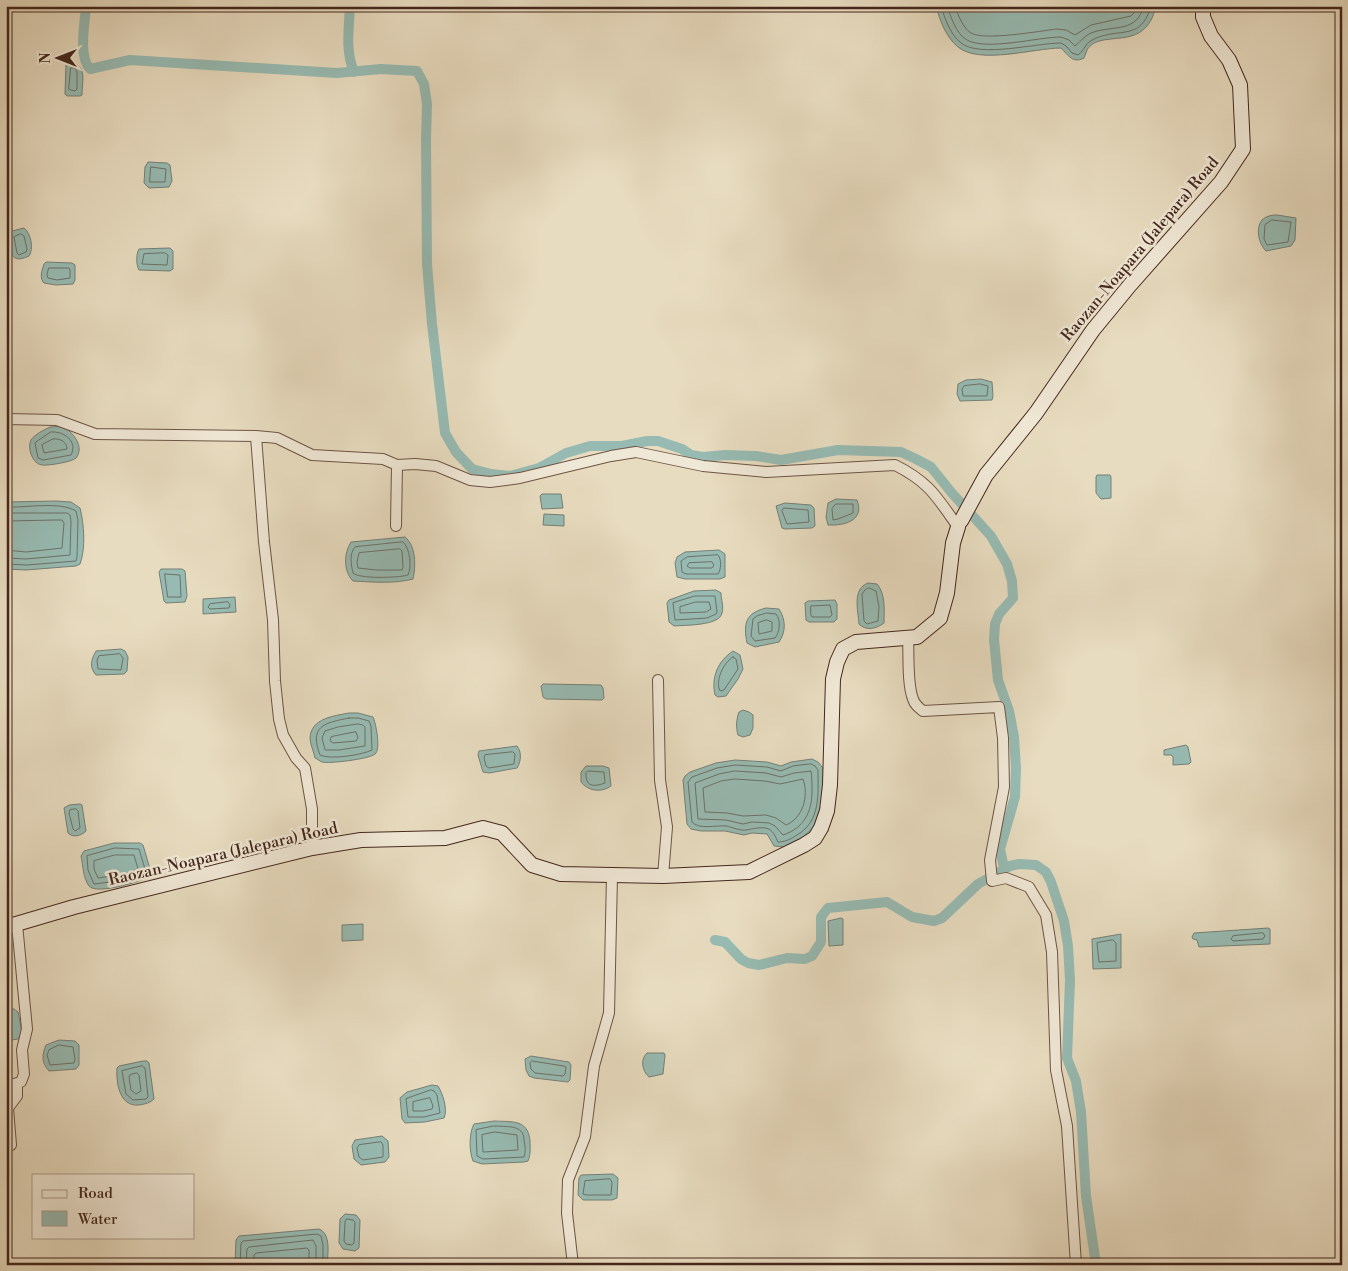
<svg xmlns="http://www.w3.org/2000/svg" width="1348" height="1271" font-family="'Libre Bodoni',serif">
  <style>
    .water { fill: #97bbb3; stroke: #768077 }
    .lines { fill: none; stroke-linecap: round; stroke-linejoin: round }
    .shore { stroke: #6e7168; stroke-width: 1 }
    .canal { stroke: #97bbb3; stroke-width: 10 }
    .minor-casing { stroke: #6d5445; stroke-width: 12 }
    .secondary-casing { stroke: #44271c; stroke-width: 16 }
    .minor { stroke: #f0e8d6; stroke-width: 10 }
    .secondary { stroke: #f0e8d6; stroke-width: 14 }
    .labels { text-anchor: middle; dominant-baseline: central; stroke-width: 5; stroke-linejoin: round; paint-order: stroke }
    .street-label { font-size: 16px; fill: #44271c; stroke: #f0e8d6 }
  </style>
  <rect width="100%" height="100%" fill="#e8dcc0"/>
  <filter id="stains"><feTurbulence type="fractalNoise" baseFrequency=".004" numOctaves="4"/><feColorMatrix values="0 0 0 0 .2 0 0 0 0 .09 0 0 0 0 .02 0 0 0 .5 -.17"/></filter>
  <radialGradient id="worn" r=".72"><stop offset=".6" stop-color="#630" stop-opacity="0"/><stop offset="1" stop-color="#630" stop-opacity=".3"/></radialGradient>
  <!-- water -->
  <path class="water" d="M936 6H1156C1145 55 1101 27 1087 50 1086 53 1085 55 1084 58 1073 64 1068 55 1061 48 1034 48 980 65 958 47 946 37 940 21 936 6Z
    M69 61C88 67 82 78 82 95L80 96H67L65 94 66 65Z
    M148 162 167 163 170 165 172 181 169 187 149 188 144 183 145 167Z
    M1277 215 1296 218 1295 240 1291 246 1266 251C1259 244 1255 229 1262 220 1266 216 1272 215 1277 215Z
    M24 228C31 233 34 249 29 256 9 265 11 251 8 235L12 231Z
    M170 248 173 251V269L170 271 139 270C136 265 136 254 139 249Z
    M46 262 72 263 75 265V280L73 284 56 285 44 283C39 278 42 270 44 264Z
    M981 379 992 382 993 396 992 400 960 401 957 394 958 384 966 380Z
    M50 427C54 427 58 426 62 427 73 431 85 447 76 458 72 462 47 466 42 465 32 464 27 447 31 440 35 434 44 430 50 427Z
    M1097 475H1110L1111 477V498L1101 499 1096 493V477Z
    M542 494H561L563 508 542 509 540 496Z
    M836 499 857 500C865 520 845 526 828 525L826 517 828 503Z
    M56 501 71 502 80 508C84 524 86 548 80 564L76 566 26 570 6 569V502Z
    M785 503 811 505 814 508 815 526 812 528 785 529 782 528 776 506Z
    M544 514 564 515V526L543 525Z
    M405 537C416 546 416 566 413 579 394 584 372 582 353 581 343 571 344 553 351 542Z
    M719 550 725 554V577L720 579H685L677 577 675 563 677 557 685 552Z
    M161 569H182L185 571 187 596 185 602 166 603 164 601 159 572Z
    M868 583 877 584C886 594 884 611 884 623 876 629 866 631 859 624 858 610 852 589 868 583Z
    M716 590 721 593C721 599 724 607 722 613 720 626 684 625 674 626L669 622 667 603 669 600 694 591Z
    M235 597 236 612 203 614V599Z
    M835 600 837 604V619L834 622H809L806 620 805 603 808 601Z
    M766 608 779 609C786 620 786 632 779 642L755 647 747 643C743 623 746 613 766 608Z
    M121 649 125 651 128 657 127 671 124 674 96 675C89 667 91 660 96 651Z
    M733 651 740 655 743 669 738 679 726 696 718 697 715 695C711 677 718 661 733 651Z
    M543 684 601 685 603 688 604 698 602 700 546 699 543 697 541 686Z
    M743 710 749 712 753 715V728L750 735 743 737 738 735C736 728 736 720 739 712Z
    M349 713H358L373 717C376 723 381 750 375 754 370 759 328 764 322 762 321 762 316 758 315 758 314 752 310 744 310 738 311 718 334 716 349 713Z
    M1186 745 1188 747 1191 762 1189 764 1173 765V757L1171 755H1164V750Z
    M517 746C522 752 521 762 517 768L489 773 483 772 478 755 479 751Z
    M812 759 818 762 823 768V805L816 825 802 838 784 847 774 846 767 834 752 833 744 835 725 831H701L691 829 687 824 683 780 685 776 690 772 716 763 735 760 767 762 781 766 791 762Z
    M586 766H603L609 768 611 786C601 793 588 791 581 782V772Z
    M80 804 82 805 86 831C81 836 73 838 68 833L64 808 69 805Z
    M114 843H140L143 845 150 869V876C141 882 96 895 89 886 83 878 83 865 81 856L84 851Z
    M841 918 843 919V945L829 946 828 921Z
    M363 924V940L342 941V925Z
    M1268 928 1270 929V944L1199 947 1197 940 1193 939 1192 937 1194 933Z
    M1121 934V968L1093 969 1092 939Z
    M6 1008 14 1009 18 1012 22 1032 18 1039 6 1041Z
    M59 1040 75 1041 79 1045V1065L76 1069 49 1071C41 1062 42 1055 46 1045Z
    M647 1053H664L665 1055 663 1074 649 1077C642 1071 640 1059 647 1053Z
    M531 1056 569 1062 571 1065 570 1080 568 1082 534 1078 529 1076 526 1070 525 1059Z
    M143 1061H147L149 1063 154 1099C150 1103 145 1104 139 1105 119 1107 116 1082 117 1068L119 1066Z
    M432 1085 438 1086C443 1094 448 1110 444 1118L425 1122 405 1123 402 1119 400 1098 407 1092Z
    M494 1121C512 1122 528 1119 530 1141 530 1148 531 1154 528 1161L524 1162 482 1164 473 1161C469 1151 469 1133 474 1124Z
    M382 1136 388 1141 389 1157 385 1162 361 1165 354 1159 352 1146 355 1140Z
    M613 1174 618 1178 617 1198 612 1200H583L578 1195 579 1178 581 1175Z
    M345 1214 356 1215 360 1220 359 1248 355 1251 343 1249 339 1243 340 1219Z
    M319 1229C331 1234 328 1253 327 1265H235L236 1240 239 1236Z"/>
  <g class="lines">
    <!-- shore -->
    <path class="shore" d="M941 6C945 19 950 34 961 43 980 58 1036 43 1061 43L1066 46 1072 53 1078 55C1084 51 1085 43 1094 39 1119 27 1141 42 1151 6
      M947 6C951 17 956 34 967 40 987 51 1038 37 1061 37L1069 40 1075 46C1081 41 1086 34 1094 32 1116 25 1136 33 1144 6
      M955 6C958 15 963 28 971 33 984 41 1040 31 1057 29L1066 30 1075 35 1091 25 1131 16 1135 12 1137 6
      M71 68H75L77 72V89L75 91 71 90 69 89Z
      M151 167 166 169 165 182H150Z
      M1272 220 1291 222 1288 242 1267 245 1264 239 1265 225Z
      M21 234 24 236 27 249 26 252 19 255 17 253 14 237Z
      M165 253 168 255 167 265 142 264 144 254Z
      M49 268H69L70 270V278L57 280 48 278 47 275Z
      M980 384 988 386 987 396H963L962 389 964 386Z
      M51 432C64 431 78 441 71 455L43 460 38 458 35 443Z
      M53 439C60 438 67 442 67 449L44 453 42 445Z
      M836 504H853V513L838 519 833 520 832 509Z
      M6 507C26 508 59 501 76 511L78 520 77 557 76 561 27 565 6 564
      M784 508 808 510 809 522 787 524 782 511Z
      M6 513H67L70 515 71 521 70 555 26 559 6 558
      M6 521 56 520H62L64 523 62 548 26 552 6 550
      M403 542C410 548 412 566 408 575 398 578 359 579 353 573 351 564 349 554 355 547Z
      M400 549 402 551 403 567 402 570H376L358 568 357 562 359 553Z
      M718 555C722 559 721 570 718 574H686L682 572 681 561 687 557Z
      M712 562 714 565 712 568H690L687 566 689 563Z
      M165 574 180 575 181 597H168Z
      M869 588 876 591 879 607 878 621 867 624 864 621 862 594 865 590Z
      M695 596H715L717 612 716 614 707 618 675 620 673 603Z
      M228 602 230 605 229 608 210 609 208 607 210 604Z
      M696 602H709L711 609 706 612 680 613V607Z
      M811 606 830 605 832 615 830 617H812L811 615Z
      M767 613 776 614C781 620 780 632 775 638L755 641 751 636 753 619 757 616Z
      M767 620 772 622V631L759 634 758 623Z
      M120 654 123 658 121 670 98 669 97 660 99 656Z
      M733 657 736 659 738 669 724 690 720 691C715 681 723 663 733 657Z
      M349 718H358L369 721 371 726 372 750C362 755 330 760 320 755 309 726 324 723 349 718Z
      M358 724 363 725 365 727V746L339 750H325L322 738 325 731 338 727Z
      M356 732 358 738 356 741 333 743 330 741 331 737Z
      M513 752 515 754 514 764 489 768 486 766 484 758 485 755Z
      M811 764 815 766 818 770C818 794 821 821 797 835 791 839 785 842 778 842 776 838 774 832 769 829 762 826 753 829 746 830 740 831 732 827 726 826 716 825 699 830 692 822L688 782 692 777 717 768 735 765 767 767 781 771 793 766Z
      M588 771 604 772 605 783C594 787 585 787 586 773Z
      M735 771 766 773 781 777 794 773 811 771C812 777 812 785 812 791 812 812 804 828 783 835L775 826 769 823 752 822 743 824 726 820 698 819 695 783 719 774Z
      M735 779 765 781 780 784 803 779C809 796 803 818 786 825L776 818 766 815 743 816 727 813 705 812 703 788 721 781Z
      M76 809 78 811 80 828 75 831 73 829 69 813 70 810Z
      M115 848 139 849 145 869V873L126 880 94 884 88 870 87 856Z
      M115 855H134L138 869 124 874 98 878 94 869V861Z
      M1263 933 1265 936 1263 939 1233 941 1231 939 1233 936Z
      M1113 940 1116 943V961L1099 962 1097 943Z
      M59 1045 73 1047 75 1059 74 1063 50 1065 47 1055 49 1050Z
      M532 1061 564 1066 566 1067 565 1074 563 1076 535 1073 531 1069 530 1063Z
      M142 1066 145 1068 148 1097 146 1099 133 1100 126 1094 122 1071Z
      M137 1073 139 1075 141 1091 136 1094 131 1090 129 1077 130 1075Z
      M431 1090 434 1091 437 1095 440 1113 424 1117H408L406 1099Z
      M430 1098 433 1106 432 1109 423 1111H413V1102Z
      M494 1126C506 1127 524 1124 524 1140 525 1146 526 1151 524 1157L483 1159 477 1156 476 1130Z
      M495 1132 517 1135 518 1150 483 1152 482 1135Z
      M381 1142 383 1145V1157L363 1160 359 1157 357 1148 359 1145Z
      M610 1179 612 1182 611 1195H586L583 1194 585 1181Z
      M347 1219 353 1220 355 1222 354 1243 352 1245 346 1244 344 1241 345 1222Z
      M240 1265 241 1243 243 1241 317 1234 321 1236 323 1245V1265
      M246 1265 247 1249 249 1247 313 1240 316 1246V1265
      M254 1265V1255L256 1253 307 1248 309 1250V1265"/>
    <!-- canal -->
    <path class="canal" d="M86 6C85 22 78 57 90 69L130 60 337 73 381 69 417 71 424 84 427 104 426 140 427 264 432 324 445 433 456 452 472 469 491 474 510 476 539 468 566 453 590 446H622L647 441H658L682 449 691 455 703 457 725 455 756 456 781 460 838 450 901 452 916 459 931 467 951 492 991 536 1007 564 1012 581 1013 598 999 614 995 624 994 640 998 680 1009 711 1014 737 1016 768 1015 797 1000 849 1004 868
      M350 6C349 28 345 51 354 72
      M715 940 725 942 741 959 748 963 759 965 787 958 805 959 812 956 821 942V917L828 908 887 902 912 917 934 921 942 918 978 884 1010 866 1019 864 1036 865 1046 872 1051 882 1064 921 1068 946 1070 980 1067 1058 1076 1081 1081 1112 1086 1196 1096 1265"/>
    <defs>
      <path id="minor" d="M6 419 57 420 95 434 256 436 277 438 312 455 383 459 397 465
        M256 436 264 542 273 620 275 681 279 719 283 735 296 758 305 768 312 809V848
        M396 526 397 465 415 464 436 466 470 480 490 482 520 478 611 456 636 452 703 466 766 472 895 465C929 482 937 497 958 527
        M908 637C909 654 907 684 913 699 915 705 918 707 923 711L999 707 1003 738 1004 787 990 860 992 881 1006 878 1029 887 1046 915 1052 952 1056 1070 1067 1126 1076 1265
        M658 680 660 780 667 827 663 876
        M6 1086 21 1082 24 1074 22 1050 27 1029 17 924
        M11 1145 8 1108 17 1096V1085
        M573 1265 567 1213 568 1180 585 1137 594 1066 609 1013 612 876"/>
      <path id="secondary" d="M961 521 986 475 1036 413 1093 330 1130 285 1221 182 1243 149 1240 85 1229 60 1211 36 1203 17V6
        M6 927 74 907 312 848 361 840 445 838 483 828 502 833 532 865 561 874 663 876 749 872 804 845 815 838 821 828 827 811 830 785 833 679 837 662 843 649 856 642 917 637 940 618 947 593 953 543 958 527"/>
    </defs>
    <!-- minor casing -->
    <use href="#minor" class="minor-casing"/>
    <!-- secondary casing -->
    <use href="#secondary" class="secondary-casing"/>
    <!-- minor -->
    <use href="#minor" class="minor"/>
    <!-- secondary -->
    <use href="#secondary" class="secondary"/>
  </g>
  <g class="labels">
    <!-- street labels -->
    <g class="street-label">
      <text transform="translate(1140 249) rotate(-50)">Raozan-Noapara (Jalepara) Road</text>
      <text transform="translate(223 854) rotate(-13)">Raozan-Noapara (Jalepara) Road</text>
    </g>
  </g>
  <!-- margin -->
  <rect width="1348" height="1271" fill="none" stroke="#e8dcc0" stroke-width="25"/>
  <rect x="8" y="8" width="1333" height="1256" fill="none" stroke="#44271c" stroke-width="2.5"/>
  <rect x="12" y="12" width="1323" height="1246" fill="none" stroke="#44271c"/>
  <!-- legend -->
  <rect x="32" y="1174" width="162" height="65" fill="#f0e8d6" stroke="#ab9b8c"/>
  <rect x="42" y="1190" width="25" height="8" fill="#f0e8d6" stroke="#ab9b8c"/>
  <text x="78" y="1198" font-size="15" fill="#44271c">Road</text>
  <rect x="42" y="1211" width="25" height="15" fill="#97bbb3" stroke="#ab9b8c"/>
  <text x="78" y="1224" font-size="15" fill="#44271c">Water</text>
  <!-- north arrow -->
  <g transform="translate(58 58) rotate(270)" stroke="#f0e8d6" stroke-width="4" paint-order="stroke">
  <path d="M0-4L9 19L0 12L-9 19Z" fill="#44271c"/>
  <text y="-8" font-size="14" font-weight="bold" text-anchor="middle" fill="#44271c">N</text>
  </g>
  <rect width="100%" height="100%" filter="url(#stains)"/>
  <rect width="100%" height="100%" fill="url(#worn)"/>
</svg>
